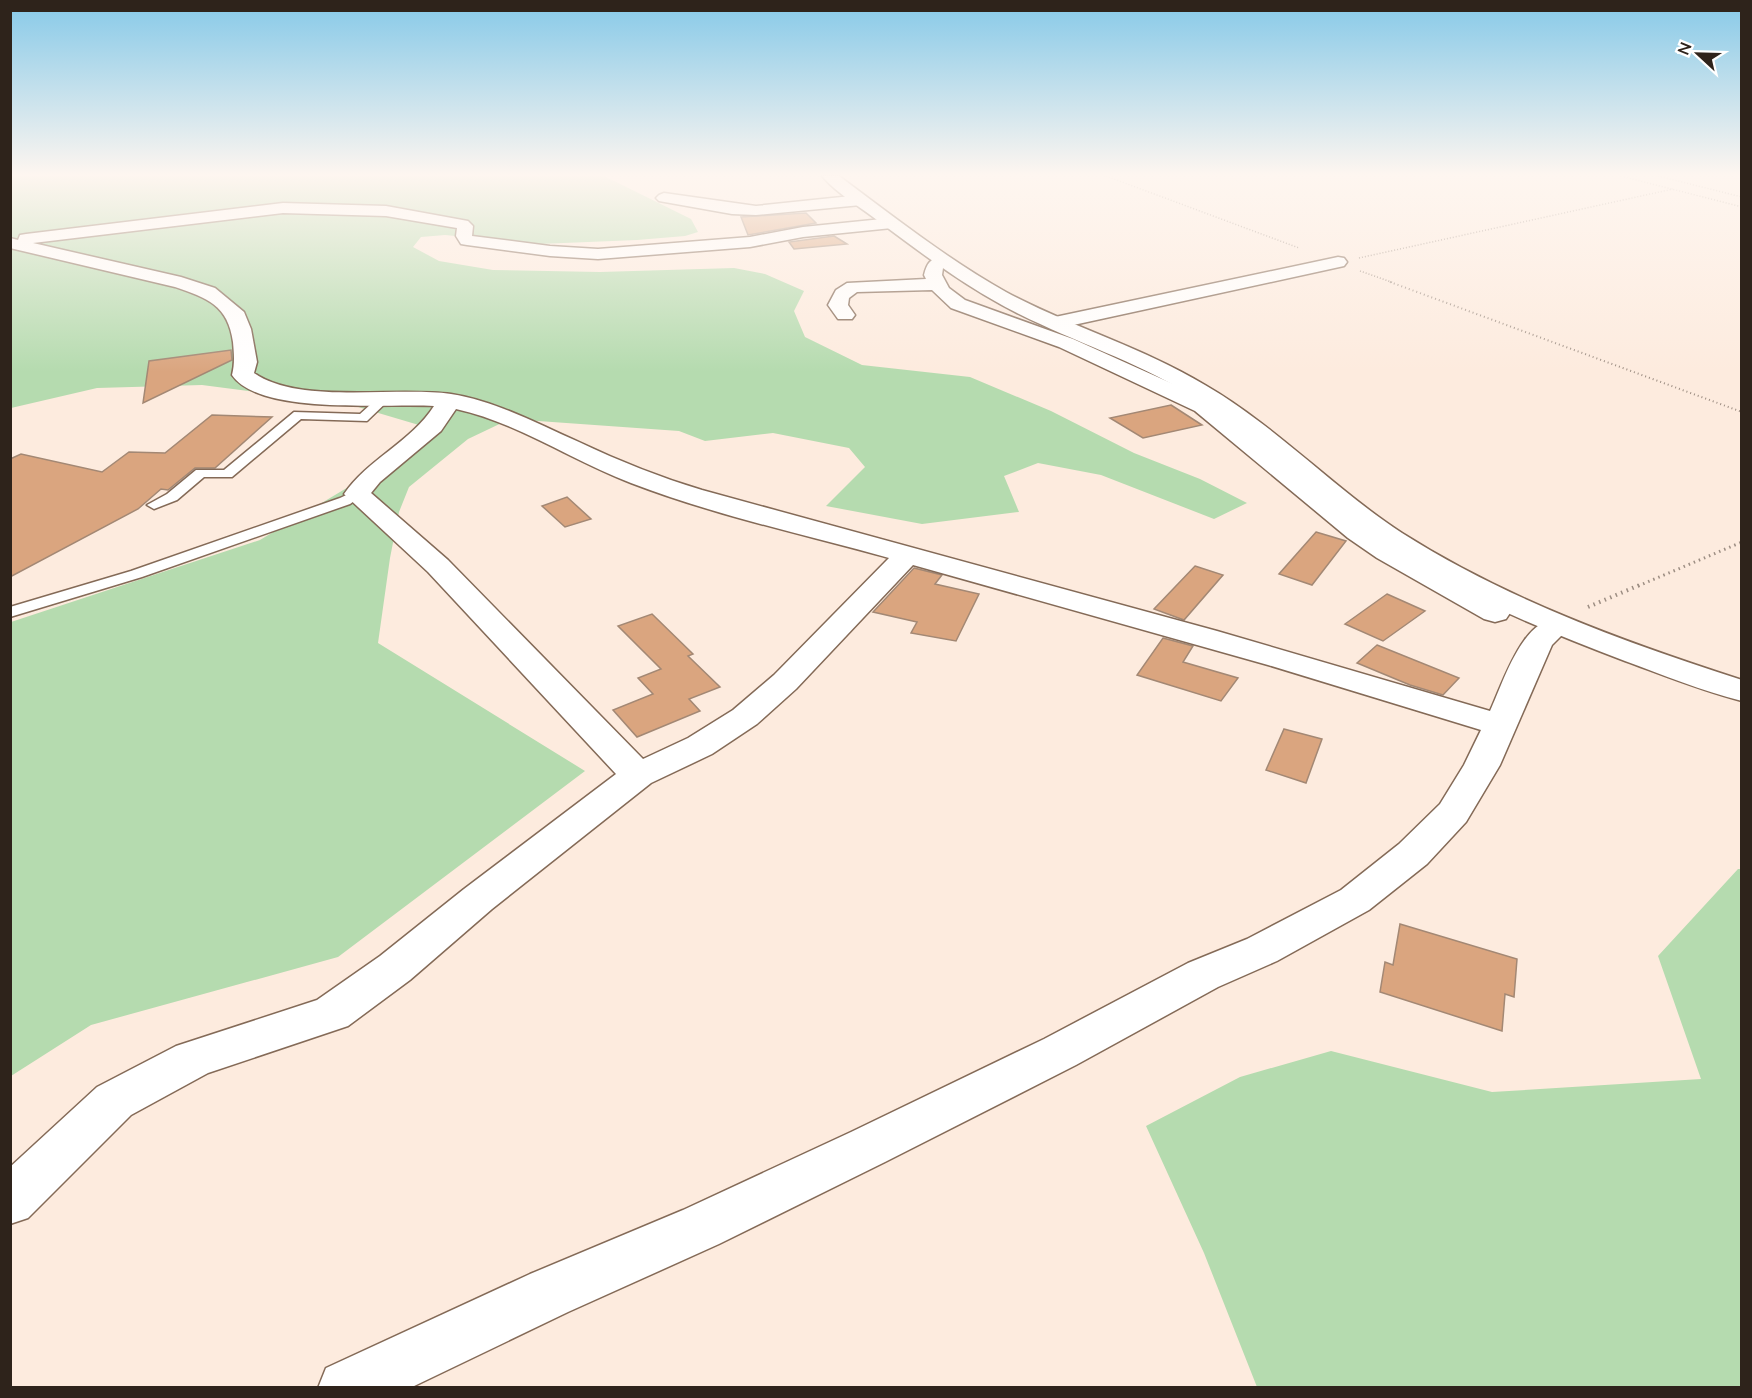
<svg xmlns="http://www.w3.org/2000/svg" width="1752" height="1398" font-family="Mulish,sans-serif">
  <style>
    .green { fill: #b5dbaf }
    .building { fill: #daa57f; stroke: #a38874; stroke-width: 1.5 }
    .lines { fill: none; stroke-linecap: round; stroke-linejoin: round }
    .lane-casing { stroke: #846a57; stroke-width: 3 }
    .street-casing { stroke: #846a57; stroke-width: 3 }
    .secondary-casing { stroke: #846a57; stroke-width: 3 }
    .path-far3 { stroke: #9d8e83; stroke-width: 1.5; stroke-dasharray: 1 2; stroke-linecap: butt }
    .path-far2 { stroke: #9d8e83; stroke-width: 2; stroke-dasharray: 1 3; stroke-linecap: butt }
    .path-far1 { stroke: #9d8e83; stroke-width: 3; stroke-dasharray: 1.5 4; stroke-linecap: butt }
    .path { stroke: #9d8e83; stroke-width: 4; stroke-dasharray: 1.5 4.5; stroke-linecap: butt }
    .lane { fill: #fff; fill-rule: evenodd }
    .street { fill: #fff; fill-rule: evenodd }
    .secondary { fill: #fff; fill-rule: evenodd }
  </style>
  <rect width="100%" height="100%" fill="#fdebde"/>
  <!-- green -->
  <path class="green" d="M11 176H604L691 219 698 232 685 236 637 240 539 244 445 235 421 237 413 247 439 261 493 270 600 272 734 268 765 274 804 291 794 311 805 337 862 365 970 377 1051 411 1134 453 1200 479 1247 503 1214 519 1101 475 1038 463 1004 476 1019 512 922 524 826 506 865 467 849 448 773 433 705 441 679 431 510 419 468 439 409 487 399 512 390 558 378 643 585 771 338 957 91 1025 11 1076V622L260 540 390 462 429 428 348 404 202 385 97 388 11 408Z
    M1738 869H1741V1387H1257L1204 1253 1146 1126 1240 1077 1331 1051 1492 1092 1701 1079 1658 956Z"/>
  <!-- building -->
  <path class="building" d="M806 213 816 223 748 235 741 217Z
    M834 236 847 244 794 249 789 242Z
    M231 350 232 360 143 403 149 361Z
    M1171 405 1202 425 1143 438 1110 418Z
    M212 415 272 417 215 468H195L168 490 161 489 138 509 10 577V459L21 454 102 472 129 452 165 453Z
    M567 497 591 519 565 527 542 506Z
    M1316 532 1346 541 1312 585 1279 574Z
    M1195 566 1223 575 1184 620 1154 609Z
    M914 568 942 575 935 584 979 594 956 641 911 633 917 622 873 612Z
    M1387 594 1425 611 1383 641 1345 624Z
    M652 614 693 654 688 656 720 687 689 699 700 711 637 737 613 710 653 694 638 678 661 669 618 626Z
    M1163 638 1193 646 1183 662 1238 678 1221 701 1137 675Z
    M1377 645 1459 678 1443 695 1410 685 1357 663Z
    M1284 729 1322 739 1306 783 1266 770Z
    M1400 924 1517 959 1514 997 1505 994 1502 1031 1380 992 1385 962 1393 965Z"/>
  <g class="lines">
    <defs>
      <path id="lane" d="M385 394 391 398 367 421 301 419 232 477H204L177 500 154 509 147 505 167 494 196 470H224L294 412 360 414 381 395Z
        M357 490 364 494 350 504 142 577 10 617V607L131 571 340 498Z"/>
      <path id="street" d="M664 193 756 206 861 195 869 200 861 205 756 215 732 214 659 201 656 198 659 195Z
        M283 203 386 206 468 221 473 226 472 236 550 246 598 249 750 237 803 227 892 218 900 223 892 228 803 237 750 247 598 259 550 256 467 245 461 244 456 236 457 228 386 216 283 213 33 243 181 277 215 288 244 312 251 329 257 362 254 373C300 405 395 386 451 394 496 401 538 424 579 442 619 461 659 477 702 490L1217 631 1490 711C1504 681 1525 608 1568 619L1572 625 1552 645 1500 765 1466 822 1427 864 1369 910 1277 961 1218 987 1076 1065 885 1162 719 1244 568 1312 410 1388H318L326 1368 530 1274 683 1210 851 1132 1044 1039 1188 963 1247 939 1341 890 1399 844 1440 804 1464 765 1481 730 1268 665 913 565 796 689 757 724 712 754 651 783 492 909 410 980 348 1026 208 1073 131 1115 28 1218 10 1224V1167L97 1087 176 1046 317 1000 380 956 464 889 616 774 428 572 344 494C368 459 411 442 434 406 387 403 260 416 232 375 235 363 234 354 233 342 228 305 207 298 175 287L10 248V238L18 240 20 235 26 234ZM456 409C516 422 573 461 631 483 714 515 803 534 889 558L774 675 733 710 688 738 643 759 448 560 371 493 380 482 441 431Z
        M942 256 948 257 951 261 943 268 942 275 949 288 965 300 1073 339 1211 401 1368 526 1397 546 1506 607 1510 613 1506 619 1495 622 1484 619 1377 558 1348 538 1195 411 1059 347 951 308 932 290 857 292 849 298 848 305 855 315 852 319H838L828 305 836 290 847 283 926 279 924 275C927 263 930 259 942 256Z
        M1338 257 1344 258 1347 262 1344 266 1055 329 1048 327 1045 323 1048 319 1055 317Z"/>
      <path id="secondary" d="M822 176H839C893 216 947 259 1006 292 1071 327 1142 347 1205 385 1276 426 1333 488 1402 533 1506 599 1624 642 1742 680V701C1702 691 1663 675 1625 661 1532 626 1437 586 1357 527 1300 484 1251 430 1189 394 1135 361 1075 342 1019 314 969 289 925 256 881 223 862 208 837 194 822 176Z"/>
    </defs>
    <!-- lane casing -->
    <use href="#lane" class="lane-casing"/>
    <!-- street casing -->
    <use href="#street" class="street-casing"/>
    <!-- secondary casing -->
    <use href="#secondary" class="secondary-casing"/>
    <!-- path-far3 -->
    <path class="path-far3" d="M1106 176 1299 248
      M1621 176 1742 207
      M1658 176 1742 197
      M1359 258 1673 189
      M1360 271 1394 283"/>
    <!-- path-far2 -->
    <path class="path-far2" d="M1390 282 1742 412"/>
    <!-- path-far1 -->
    <path class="path-far1" d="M1638 586 1742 542"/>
    <!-- path -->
    <path class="path" d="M1588 607 1642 584"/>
    <!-- lane -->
    <use href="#lane" class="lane"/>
    <!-- street -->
    <use href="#street" class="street"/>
    <!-- secondary -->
    <use href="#secondary" class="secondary"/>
  </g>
  <!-- sky -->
  <linearGradient id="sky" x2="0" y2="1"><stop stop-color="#86c9e8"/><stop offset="0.47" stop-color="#fef6f0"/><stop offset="1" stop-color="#fef6f0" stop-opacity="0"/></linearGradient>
  <rect width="1752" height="372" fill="url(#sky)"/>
  <!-- border -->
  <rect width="1752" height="1398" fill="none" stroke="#2e231b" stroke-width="24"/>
  <!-- north arrow -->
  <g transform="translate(1698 54) rotate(292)" stroke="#ffffff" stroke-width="4.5" paint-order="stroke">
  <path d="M0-4.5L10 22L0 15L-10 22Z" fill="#2e231b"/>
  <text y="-9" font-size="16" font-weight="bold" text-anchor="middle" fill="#2e231b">N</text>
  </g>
</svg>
